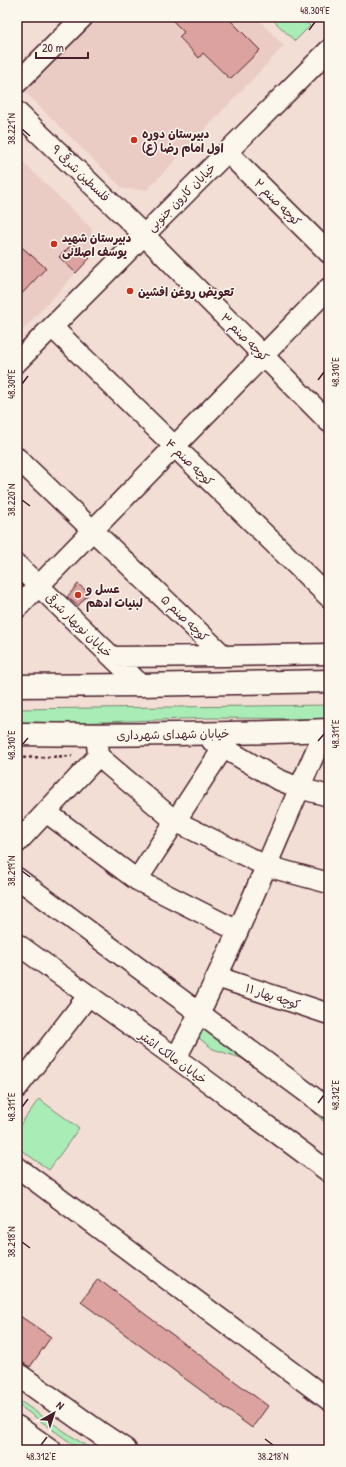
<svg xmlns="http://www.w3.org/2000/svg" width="346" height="1467" font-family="'Patrick Hand','Playpen Sans Arabic',sans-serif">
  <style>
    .built { fill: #ebccc5 }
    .green { fill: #a9ecb6; stroke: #7a8670 }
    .building { fill: #dca29f; stroke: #4a1f2b }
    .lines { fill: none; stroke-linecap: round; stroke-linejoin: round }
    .minor-casing { stroke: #4a1f2b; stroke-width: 23 }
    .major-casing { stroke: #4a1f2b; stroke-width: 25 }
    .highway-casing { stroke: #4a1f2b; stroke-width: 25 }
    .path { stroke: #4a1f2b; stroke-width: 2.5; stroke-dasharray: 3 3; stroke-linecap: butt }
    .minor { stroke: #fbf7ec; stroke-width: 20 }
    .major { stroke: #fbf7ec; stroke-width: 22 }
    .highway { stroke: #fbf7ec; stroke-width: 22 }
    .ticks { fill: none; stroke: #4a1f2b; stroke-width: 1.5 }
    .poi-dot { fill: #c8321e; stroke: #fbf7ec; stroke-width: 1.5 }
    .labels { text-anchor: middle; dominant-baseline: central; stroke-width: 3; stroke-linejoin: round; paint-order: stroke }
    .poi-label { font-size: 12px; font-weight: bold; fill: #4a1f2b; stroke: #fbf7ec; text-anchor: start }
    .street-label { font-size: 12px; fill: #4a1f2b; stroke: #fbf7ec }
    .neatline { fill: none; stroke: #4a1f2b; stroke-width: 1.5 }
    .ticks-label { font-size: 10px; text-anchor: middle; fill: #4a1f2b }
  </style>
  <rect width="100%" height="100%" fill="#f2ded5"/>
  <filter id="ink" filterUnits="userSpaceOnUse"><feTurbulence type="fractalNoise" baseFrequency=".025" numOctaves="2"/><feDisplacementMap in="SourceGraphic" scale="8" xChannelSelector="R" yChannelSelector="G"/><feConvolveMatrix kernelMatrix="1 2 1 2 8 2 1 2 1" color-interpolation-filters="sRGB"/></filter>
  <g filter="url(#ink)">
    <!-- built -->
    <path class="built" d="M97 17H169L184 32 179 38 198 57 203 53 230 79 260 50 227 17H256L284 46 147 190 123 189 24 91Z
      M17 156 92 229 90 258 21 332 17 331Z"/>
    <!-- green -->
    <path class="green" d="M273 17H301L310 26 295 41 271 18Z
      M329 705V719L210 718 77 723 17 722V709Z
      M202 1024 329 1117V1127L309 1107 241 1058 213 1049 195 1035Z
      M39 1099 79 1128 49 1170 17 1147V1129Z
      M17 1399 92 1450H81L17 1404Z"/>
    <!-- building -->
    <path class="building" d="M169 17H227L260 50 230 79 203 53 199 58 179 37 184 32Z
      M17 243 46 268 17 299Z
      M73 243 90 258 76 273 59 257Z
      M78 584 89 593 78 606 67 597Z
      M98 1279 268 1406 252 1428 81 1302Z
      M17 1314 51 1337 30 1367 17 1359Z"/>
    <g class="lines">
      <defs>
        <path id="minor" d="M17 83 83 17
          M17 112 144 235 329 422
          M227 152 329 253
          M52 327 329 597
          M17 362 329 50
          M17 458 224 656 329 654
          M17 565 141 685
          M17 608 329 288
          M112 657 224 656
          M212 741 277 779 299 788 329 796
          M98 756 175 821 266 866 329 883
          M46 812 137 880 238 931
          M17 843 98 756 97 743
          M17 878 329 1109
          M137 880 223 748
          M17 944 176 1058 329 1172
          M217 977 329 1014
          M176 1058C233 952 276 840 325 730
          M17 1088 88 996
          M17 1167 329 1400
          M17 1449 19 1450"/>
        <path id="major" d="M17 686 141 685 329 681
          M17 734C121 736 225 734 329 730"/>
        <path id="highway" d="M17 1374 101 1434 125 1450
          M17 1427 50 1450"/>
      </defs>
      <!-- minor casing -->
      <use href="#minor" class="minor-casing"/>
      <!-- major casing -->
      <use href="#major" class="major-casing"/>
      <!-- highway casing -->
      <use href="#highway" class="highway-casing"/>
      <!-- path -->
      <path class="path" d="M17 758 72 756"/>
      <!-- minor -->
      <use href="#minor" class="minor"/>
      <!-- major -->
      <use href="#major" class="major"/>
      <!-- highway -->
      <use href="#highway" class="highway"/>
    </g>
  </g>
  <!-- ticks -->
  <path class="ticks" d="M309 30 315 22M22 129 30 136M318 380 324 372M22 384 28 376M22 500 30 506M318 741 324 734M22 745 28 738M22 871 30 877M318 1103 324 1095M22 1107 28 1099M22 1242 30 1248M265 1439 273 1445M41 1445 47 1437"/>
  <!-- markers -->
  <g class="poi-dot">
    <circle cx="134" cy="140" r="4"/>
    <circle cx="54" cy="244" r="4"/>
    <circle cx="130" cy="291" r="4"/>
    <circle cx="78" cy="595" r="4"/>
  </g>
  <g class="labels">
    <!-- poi labels -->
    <g class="poi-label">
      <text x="142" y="133">دبیرستان دوره<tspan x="142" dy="14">اول امام رضا (ع)</tspan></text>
      <text x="62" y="237">دبیرستان شهید<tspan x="62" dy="14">یوسف اصلانی</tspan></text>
      <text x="138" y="291">تعویض روغن افشین</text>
      <text x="86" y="588">عسل و<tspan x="86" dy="14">لبنیات ادهم</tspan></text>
    </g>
    <!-- street labels -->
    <g class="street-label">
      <text transform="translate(81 173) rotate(44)">فلسطین شرقی ۹</text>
      <text transform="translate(181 197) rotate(-45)">خیابان کارون جنوبی</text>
      <text transform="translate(278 202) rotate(45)">کوچه صنم ۲</text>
      <text transform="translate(245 337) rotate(45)">کوچه صنم ۳</text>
      <text transform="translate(190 462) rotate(44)">کوچه صنم ۴</text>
      <text transform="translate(185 618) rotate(44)">کوچه صنم ۵</text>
      <text transform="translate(79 625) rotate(44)">خیابان نوبهار شرقی</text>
      <text transform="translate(173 734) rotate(-1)">خیابان شهدای شهرداری</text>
      <text transform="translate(273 996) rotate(18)">کوچه بهار ۱۱</text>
      <text transform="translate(173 1057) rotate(36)">خیابان مالک اشتر</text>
    </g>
  </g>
  <!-- margin -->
  <rect width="346" height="1467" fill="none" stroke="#fbf7ec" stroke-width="44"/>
  <!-- north arrow -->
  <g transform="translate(54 1413) rotate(39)" stroke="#fbf7ec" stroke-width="3" paint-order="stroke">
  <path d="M0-3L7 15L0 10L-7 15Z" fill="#4a1f2b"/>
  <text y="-6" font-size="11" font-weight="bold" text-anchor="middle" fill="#4a1f2b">N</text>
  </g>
  <!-- scale -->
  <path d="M36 52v6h52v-6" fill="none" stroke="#4a1f2b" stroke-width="2"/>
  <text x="42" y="52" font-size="12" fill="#4a1f2b" stroke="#fbf7ec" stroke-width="3" paint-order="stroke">20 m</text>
  <rect x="22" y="22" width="302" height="1423" class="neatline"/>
  <g class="ticks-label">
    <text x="315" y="14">48.309°E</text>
    <text transform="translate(11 129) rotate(-90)" y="4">38.221°N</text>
    <text transform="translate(335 372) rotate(-90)" y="4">48.310°E</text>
    <text transform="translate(11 384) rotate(-90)" y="4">48.309°E</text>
    <text transform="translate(11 500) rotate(-90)" y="4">38.220°N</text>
    <text transform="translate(335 734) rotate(-90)" y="4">48.311°E</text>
    <text transform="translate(11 745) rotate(-90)" y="4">48.310°E</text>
    <text transform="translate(11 871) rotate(-90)" y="4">38.219°N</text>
    <text transform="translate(335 1095) rotate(-90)" y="4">48.312°E</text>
    <text transform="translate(11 1107) rotate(-90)" y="4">48.311°E</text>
    <text transform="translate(11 1242) rotate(-90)" y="4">38.218°N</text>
    <text x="41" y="1460">48.312°E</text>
    <text x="273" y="1460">38.218°N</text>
  </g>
</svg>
